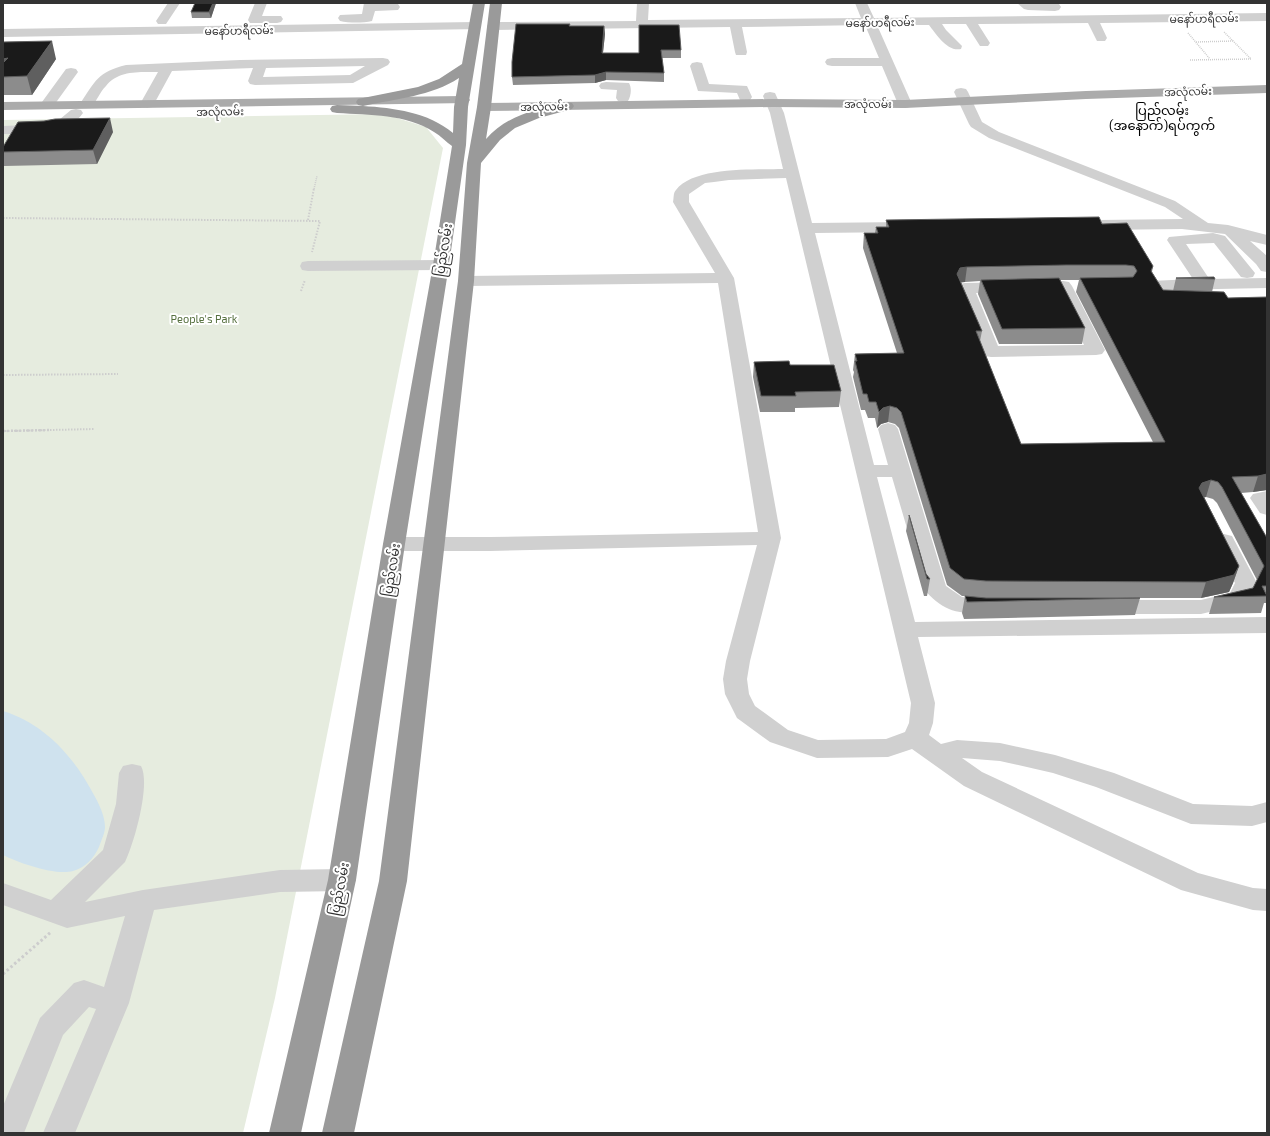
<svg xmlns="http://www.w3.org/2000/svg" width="1270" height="1136" font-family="'Exo 2','Noto Sans Myanmar',sans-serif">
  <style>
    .green { fill: #e6ecdf }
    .water { fill: #cfe2ee }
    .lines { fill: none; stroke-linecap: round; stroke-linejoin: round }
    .path-far3 { stroke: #cdcdcd; stroke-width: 1.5; stroke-dasharray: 1 1; stroke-linecap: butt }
    .path-far2 { stroke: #cdcdcd; stroke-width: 2; stroke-dasharray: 1.5 1.5; stroke-linecap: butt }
    .path-far1 { stroke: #cdcdcd; stroke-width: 2.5; stroke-dasharray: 2 2; stroke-linecap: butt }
    .path { stroke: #cdcdcd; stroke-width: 3; stroke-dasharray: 2.5 2.5; stroke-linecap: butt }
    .minor { fill: #d0d0d0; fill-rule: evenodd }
    .major { fill: #ababab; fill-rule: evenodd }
    .highway { fill: #9a9a9a; fill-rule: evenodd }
    .wall { fill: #8c8c8c; fill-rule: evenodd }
    .shaded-wall { fill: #5f5f5f }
    .building { fill: #1a1a1a; stroke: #5f5f5f; fill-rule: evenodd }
    .labels { text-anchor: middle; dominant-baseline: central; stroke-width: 4; stroke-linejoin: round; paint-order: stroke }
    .far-street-label { font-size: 11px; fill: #333; stroke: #fff }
    .far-park-label { font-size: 11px; fill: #56703f; stroke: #fff }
    .far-quarter-label { font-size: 13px; fill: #000; stroke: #fff }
    .street-label { font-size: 13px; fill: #333; stroke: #fff }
  </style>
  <rect width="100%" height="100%" fill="#fff"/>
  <!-- green -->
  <path class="green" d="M384 114 426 127 443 148 275 998 243 1133H3V120Z"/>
  <!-- water -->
  <path class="water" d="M3 711C45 724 74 757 94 795 99 804 105 816 105 827 105 833 101 841 99 847 94 858 85 868 73 871 56 876 19 863 3 855Z"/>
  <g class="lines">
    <!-- path-far3 -->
    <path class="path-far3" d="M1188 33 1210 59
      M1196 42 1233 41
      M1190 60 1251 59 1224 32
      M314 189 317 176"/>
    <!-- path-far2 -->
    <path class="path-far2" d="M3 218 320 221 312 252
      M308 220 314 188
      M301 291 305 280
      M3 375 118 374
      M5 431 95 429"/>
    <!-- path-far1 -->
    <path class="path-far1" d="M3 431 51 430"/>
    <!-- path -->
    <path class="path" d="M3 974 51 932"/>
    <!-- minor -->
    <path class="minor" d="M168 3H180L166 24H158L156 21Z
      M255 3H267L262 16H281L283 19 281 22 277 23H250L248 20Z
      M364 3H394L398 4 400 7 398 10 375 11 372 21C363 23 349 23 340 21L338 18 340 15 362 14Z
      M637 3H649L648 20 861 18 855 3H867L874 18 1267 13V21L1100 23 1107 38 1105 41H1097L1088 23 978 24 990 43 988 46H980L966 24H942L946 30 962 46 961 49C947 52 936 34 929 25H877L912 104 910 107 905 108 900 107 898 104 882 66H832L827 65 825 62 827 59 832 58H879L865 25 742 27 747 52 746 55H736L735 52 730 27 493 30 489 29 487 26 489 23 493 22 636 21Z
      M1017 3H1055L1059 4 1061 7 1059 10 1055 11 1028 10 1024 9Z
      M475 22 479 23 481 26 479 29 3 37V29Z
      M383 58 388 59 390 62 388 65 353 83 255 85 250 84 248 81 253 68 172 71 154 104 152 107 147 108 142 107 140 104 158 72C140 72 118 70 106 86 100 92 97 100 92 107L87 108 82 107 80 104C95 81 98 72 126 65L240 60ZM365 66 350 75 263 77 266 68Z
      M697 62 702 63 709 84 747 86 752 97 750 100H740L737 93 698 91 690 66 692 63Z
      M71 68 76 69 78 72 52 108 47 109 42 108 40 105 42 102 66 69Z
      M606 82 629 83C632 88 631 96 628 101L623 102 618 101 616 98 617 90 601 89 599 86 601 83Z
      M961 88 966 89 968 92 982 122 999 132 1175 201 1208 223 1228 225 1267 235V245L1250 241 1267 256V272L1261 271 1256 264 1225 234 1182 229 1098 230 1092 228 1090 225 1092 222 1098 220 1183 219 1165 207 989 138 971 127 969 124 954 92 956 89Z
      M770 92 775 93 784 113 812 223 906 222 912 224 914 227 912 230 906 232 815 233 874 465H888L878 429 881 425 888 423 895 425 898 429 946 586 962 597 994 600 1002 602 1005 607 1002 612C990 616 961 614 949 609 941 606 930 597 925 590L892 477H877L915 622 1267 617V633L918 637 935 703 933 723 929 735 941 744 957 740 1000 743 1055 755 1114 773 1193 804 1252 806 1267 802V822L1252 826 1191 824 1096 787 1053 773 1000 761 962 758 982 772 1198 873 1253 888 1267 889V911L1253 910 1181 890 964 786 912 749 888 757 817 758 770 742 737 718 725 694 723 679 726 661 757 545 490 551H394L386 549 383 544 386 539 394 537H490L758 532 718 283 466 286 460 285 458 281 460 277 466 276 715 273 673 202C674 198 673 193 676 190 694 166 756 170 783 169L770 113 763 96 765 93ZM786 178 911 703 909 723 905 732 886 739 818 740 788 730 755 706 749 694 747 679 750 661 781 538 734 278 689 202V194L705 183 714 182 729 180Z
      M76 109 81 110 83 113C65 139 31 134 3 134V126L54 124 71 110Z
      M1213 233 1225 236 1255 273 1253 277 1247 278 1241 277 1214 243 1186 244 1208 277 1207 279 1267 278V288L1168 290 1172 295 1181 297 1184 301 1181 305 1175 306 1160 304 1149 285 1151 281 1193 279 1167 240 1169 237Z
      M441 260 447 261 449 265 447 269 441 270 308 271 302 270 300 266 302 262 308 261Z
      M1063 281 1069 282 1072 286 1105 350 1102 354 1096 355 991 357 985 356 956 288 959 284 965 283ZM1057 291 1084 345 998 346 976 293Z
      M1267 491V515L1260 513 1250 498 1253 494Z
      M1224 534 1232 536 1257 583 1247 603 1201 614H1108L1100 612 1097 607 1100 602 1108 600H1201L1230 593 1235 583 1213 541 1216 536Z
      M132 764 141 766C151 784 134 844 125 862L85 902 143 890 280 870 342 869 352 872 356 880 352 888 342 891 280 892 154 910 129 1003 75 1133H43L96 1009 89 1007 63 1035 24 1133H3V1106L40 1018 74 983 84 980 104 987 125 916 67 928 3 905V883L51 900 103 850 116 804 119 773 123 766Z"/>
    <!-- major -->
    <path class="major" d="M1267 85V93L1086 99 905 108 772 107 484 111 479 110 477 107 479 104 484 103 772 99 905 100 1086 91Z
      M463 96 468 97 470 100 468 103 3 110V102Z"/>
    <!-- highway -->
    <path class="highway" d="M473 3H485L468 107 466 145 449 265 405 544 356 880 301 1133H269L328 880 383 544 433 265 452 146C446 142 441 136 434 132 406 114 370 115 337 113L332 112 330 109 332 106 337 105 363 106 358 105 356 102 358 99 418 87 439 79 462 64ZM459 78 454 107 453 133C428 112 394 108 363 106 395 99 432 96 459 78Z
      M490 3H502L491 107 486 139C507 115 537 109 567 102L572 103 574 106 572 109 539 118 515 128 500 140 481 163 474 281 407 881 354 1133H322L379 881 458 281 467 163 477 107Z"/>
  </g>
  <!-- wall -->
  <path class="wall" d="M216 3 211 18H192L191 12Z
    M639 25 681 50V58H662L664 73V82L606 80 595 83 513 85 512 77 570 26H604L605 34 603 53H639Z
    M3 42 56 59 32 95H3Z
    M113 132 97 164 4 166 3 164V147Z
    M886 220 1102 224 1153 266 1152 272 1163 290 1173 291 1176 278 1215 279 1212 292 1228 298 1267 297V490L1253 492 1241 493 1267 538V603H1264L1261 613 1209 614 1214 597 1253 588 1257 580 1217 503 1213 499 1206 497H1204L1239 566 1233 583 1229 592 1201 598H986H1140L1135 615 964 619 962 613 965 596H969H962L947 585 899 428 895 424 888 422 881 424 877 428 875 418H868L865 410H861L853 377 854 372 853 370 855 354 897 353 863 248 864 233H875L876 227H886ZM1060 280H1079L1076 292 1153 442 1021 444 980 341 982 331 961 282H965L980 281 978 294 999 344H1082L1085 328Z
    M754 362 790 365 841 391 839 407 795 408V412H760L753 377Z
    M909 515 926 574 930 579 927 596H924L906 531Z"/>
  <!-- shaded-wall -->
  <path class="shaded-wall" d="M213 3H216L211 18 209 12Z
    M604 26 605 34 602 61V53Z
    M52 41 56 59 32 95 27 76Z
    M8 58 3 77V59Z
    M606 72V80L595 83V75Z
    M110 118 113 132 97 164 93 150Z
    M967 267 965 282 958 283 957 274 960 268Z
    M890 406 888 422 881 424 877 428 879 412 883 408Z
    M1267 474V490L1253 492 1258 476Z
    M1211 480 1206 497 1198 499 1199 488 1202 483Z
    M1239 566 1233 583 1229 592 1201 598 1206 582Z"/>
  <!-- building -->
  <path class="building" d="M195 3H213L209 12H191Z
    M516 24H570L569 26H604L602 53H639V25H679L681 50H661L664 73 606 72 595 75 512 77V62Z
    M52 41 27 76 3 77V63L8 58 3 59V42Z
    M110 118 93 150 3 152V147L18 122 44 121 55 119Z
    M1099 217 1102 224 1127 223 1153 266 1151 271 1163 290 1224 292 1228 298 1267 297V474L1258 476 1232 477 1267 538V586H1262L1267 596 1214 597 1253 588 1264 566 1222 487 1218 482 1211 480 1202 483 1199 488 1239 566 1234 575 1206 582 986 581 964 579 950 568 901 412 897 408 890 406 883 408 879 412 876 402H869L867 394H863L855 361H857L855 354 904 353 864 233H878L876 227H889L886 220ZM1066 265H1126L1134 266 1137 271 1133 277 1080 278 1165 442 1021 444 976 331H982L957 274 960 268 967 267Z
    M1214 277 1215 279 1176 278Z
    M1059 278 1085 328 1002 329 981 280Z
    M789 361 790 365H834L841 391 795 392 796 396H761L754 362Z
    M909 515 926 574 930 579H927Z
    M965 596 986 598H1140L967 602Z"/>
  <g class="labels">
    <!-- far-street labels -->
    <g class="far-street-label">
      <text transform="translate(1204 18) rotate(-1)">မနော်ဟရီလမ်း</text>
      <text transform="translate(880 22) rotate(-1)">မနော်ဟရီလမ်း</text>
      <text transform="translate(239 30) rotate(-1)">မနော်ဟရီလမ်း</text>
      <text transform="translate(1188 91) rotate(-2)">အလုံလမ်း</text>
      <text x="868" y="103">အလုံလမ်း</text>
      <text transform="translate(544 106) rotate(-1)">အလုံလမ်း</text>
      <text transform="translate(220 111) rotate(-1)">အလုံလမ်း</text>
    </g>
    <!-- far-park labels -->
    <g class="far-park-label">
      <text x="204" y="318">People's Park</text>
    </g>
    <!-- far-quarter labels -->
    <g class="far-quarter-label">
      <text x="1162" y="110">ပြည်လမ်း<tspan x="1162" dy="15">(အနောက်)ရပ်ကွက်</tspan></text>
    </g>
    <!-- street labels -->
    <g class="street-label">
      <text transform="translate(443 250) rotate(-81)">ပြည်လမ်း</text>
      <text transform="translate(391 570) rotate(-81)">ပြည်လမ်း</text>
      <text transform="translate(339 889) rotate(-79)">ပြည်လမ်း</text>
    </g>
  </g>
  <!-- border -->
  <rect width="1270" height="1136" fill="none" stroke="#333333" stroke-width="8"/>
</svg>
